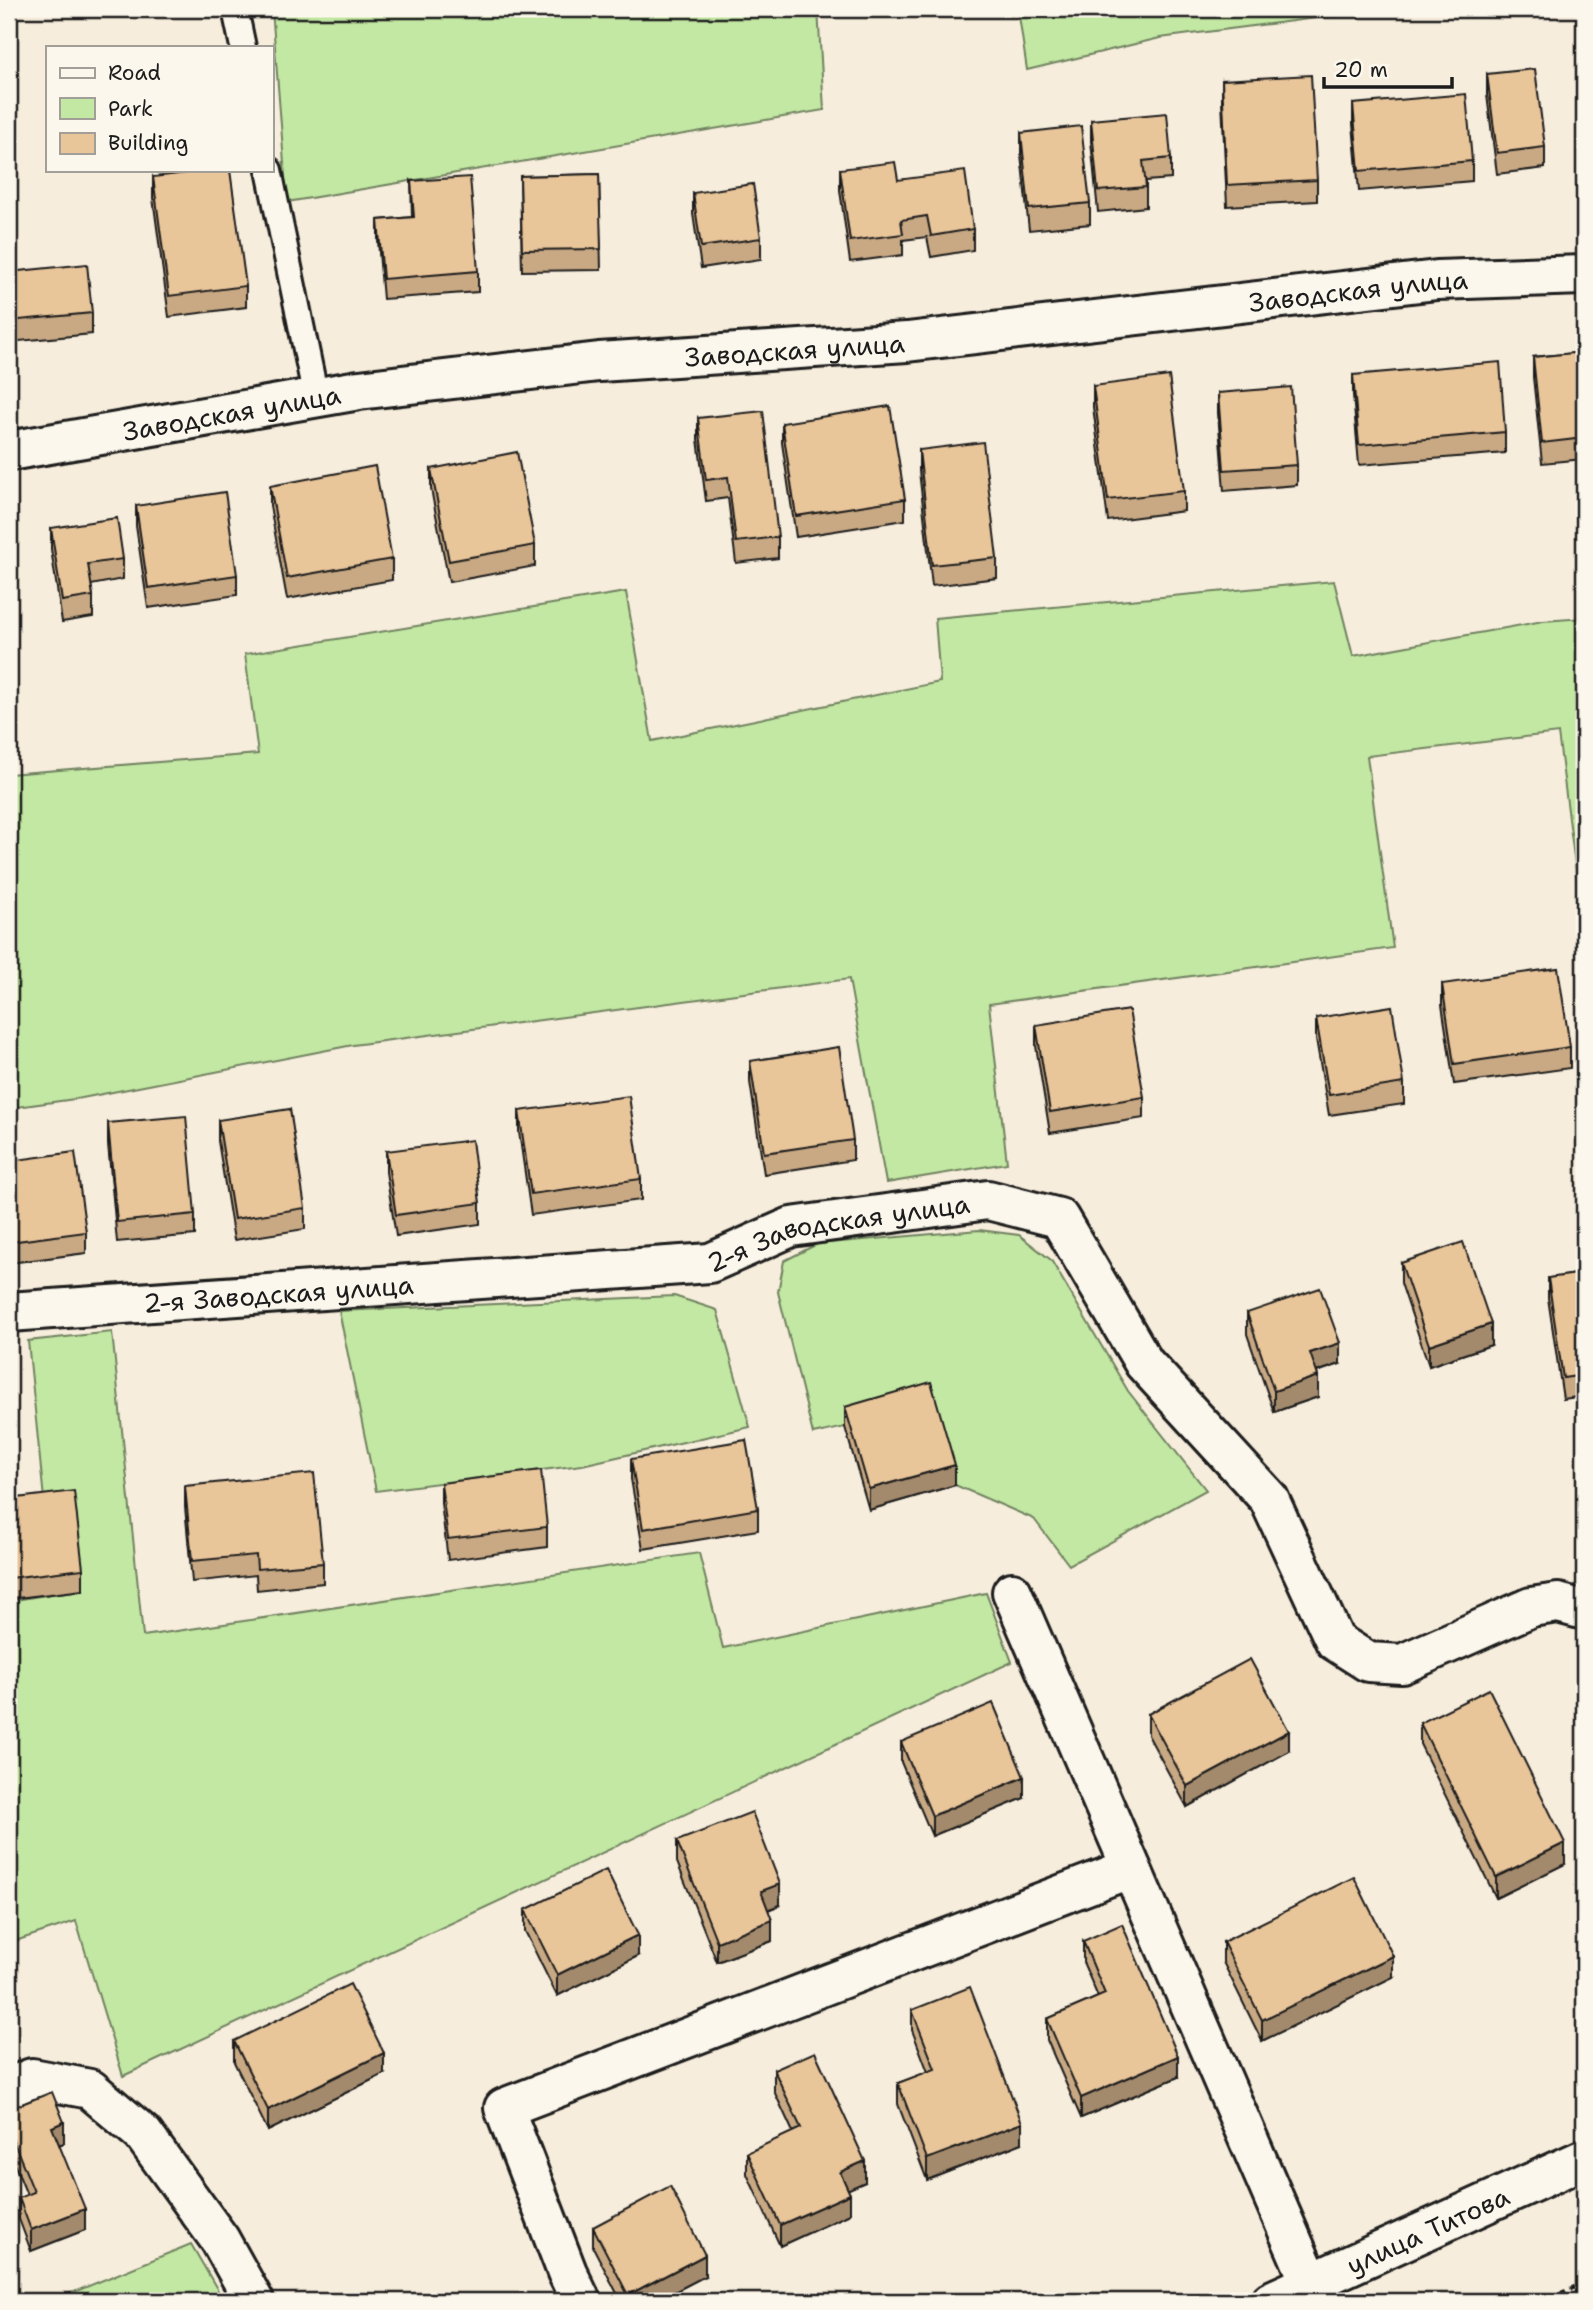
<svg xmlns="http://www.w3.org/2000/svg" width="1593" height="2310" font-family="'Shantell Sans',sans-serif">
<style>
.green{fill:#c3e8a3;stroke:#708260;stroke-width:2}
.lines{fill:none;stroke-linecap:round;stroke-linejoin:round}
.lane-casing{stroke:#1c1c1c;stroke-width:30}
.street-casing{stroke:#1c1c1c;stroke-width:44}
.secondary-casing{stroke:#1c1c1c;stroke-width:44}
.path{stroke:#1c1c1c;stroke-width:4.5;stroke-dasharray:5 5;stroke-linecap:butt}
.lane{stroke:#fbf7ec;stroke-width:24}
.street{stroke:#fbf7ec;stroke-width:38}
.secondary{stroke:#fbf7ec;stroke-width:38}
.wall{fill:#c8a984;stroke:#1c1c1c;stroke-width:2}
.shaded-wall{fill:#a38a6c;stroke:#1c1c1c;stroke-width:2}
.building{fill:#e9c59a;stroke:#1c1c1c;stroke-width:2}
.labels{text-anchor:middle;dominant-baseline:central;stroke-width:6;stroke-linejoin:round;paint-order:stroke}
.street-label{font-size:26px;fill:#1c1c1c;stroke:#fbf7ec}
</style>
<rect width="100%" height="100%" fill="#f7eddc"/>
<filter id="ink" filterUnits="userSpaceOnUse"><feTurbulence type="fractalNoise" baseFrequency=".0143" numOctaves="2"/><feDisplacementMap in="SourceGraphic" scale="14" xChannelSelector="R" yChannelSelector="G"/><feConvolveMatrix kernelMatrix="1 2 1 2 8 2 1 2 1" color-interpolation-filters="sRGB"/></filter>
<g filter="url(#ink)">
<g class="green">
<polygon points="272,9 818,9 824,110 287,202"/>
<polygon points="1018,9 1386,9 1160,38 1027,70"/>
<polygon points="1334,581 1353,656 1543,621 1584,618 1584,935 1558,733 1367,756 1393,948 989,1004 1007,1163 886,1183 849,979 353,1045 82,1098 9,1108 9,774 258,754 245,654 626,592 652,741 940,682 935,618"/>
<polygon points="979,1230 1019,1235 1051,1260 1128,1391 1206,1490 1069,1565 1034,1519 955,1485 931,1402 845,1427 813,1434 778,1292 784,1261 817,1244"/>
<polygon points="674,1296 717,1310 750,1427 582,1465 376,1491 339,1311"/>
<polygon points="112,1332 143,1636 699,1553 723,1648 986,1593 1012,1662 123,2076 76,1921 9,1943 9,1601 83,1589 44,1499 28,1341"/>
<polygon points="191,2244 224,2301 52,2301"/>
</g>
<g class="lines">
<g class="lane-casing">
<g id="lane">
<polyline points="235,9 243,47"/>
<polyline points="269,170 316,398"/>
</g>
</g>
<g class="street-casing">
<g id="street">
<path id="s1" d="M9 451 359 390 599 362 907 342 1437 280 1584 275"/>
<path id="s2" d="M9 1312 710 1263 791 1227 988 1200 1059 1218 1144 1363 1269 1499 1335 1641 1368 1662 1402 1664 1531 1607 1558 1603 1584 1610"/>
<polyline points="1012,1592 1310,2282"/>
<polyline points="9,2088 32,2078 90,2089 143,2134 220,2240 254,2301"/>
<polyline points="581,2301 567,2272 504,2108 1131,1868"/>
</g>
</g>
<g class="secondary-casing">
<g id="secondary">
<path id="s3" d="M1271 2301 1584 2159"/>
</g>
</g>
<polyline class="path" points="1543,2301 1584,2283"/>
<use href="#lane" class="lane"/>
<use href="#street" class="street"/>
<use href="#secondary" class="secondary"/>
</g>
<g class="wall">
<polygon points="1487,74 1545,147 1545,168 1497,174 1487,95"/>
<polygon points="1222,80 1317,180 1317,201 1227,206 1222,101"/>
<polygon points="1353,104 1472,161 1472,181 1359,191 1353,124"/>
<polygon points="1091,120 1171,158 1171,179 1146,181 1146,207 1098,212 1091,141"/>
<polygon points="1021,133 1090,203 1090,224 1029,230 1021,154"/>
<polygon points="840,169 898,180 973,229 973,250 931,257 927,237 903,240 903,255 850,262 840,190"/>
<polygon points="599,174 601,270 522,271 520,176"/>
<polygon points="153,177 246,286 246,307 169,317 153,198"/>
<polygon points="411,181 478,271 478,292 383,299 378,241 378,220 412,217"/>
<polygon points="693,193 761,238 761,259 701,268 693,214"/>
<polygon points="9,272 92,313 92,334 9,342"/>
<polygon points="1584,352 1584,459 1542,463 1533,377 1533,357"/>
<polygon points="1353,375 1505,432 1505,453 1359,465 1353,395"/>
<polygon points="1093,386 1184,491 1184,511 1108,521 1093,407"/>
<polygon points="1218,393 1297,465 1297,485 1224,491 1218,413"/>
<polygon points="698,418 778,537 778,558 736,563 728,498 706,501 698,439"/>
<polygon points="782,423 905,499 905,520 796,537 782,443"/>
<polygon points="919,450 997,558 997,578 932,586 919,471"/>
<polygon points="431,469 535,545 535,566 449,582 431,489"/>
<polygon points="270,486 392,559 392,580 287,599 270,506"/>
<polygon points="136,506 237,575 237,595 148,608 136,526"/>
<polygon points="51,528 123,559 123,579 91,585 93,596 93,617 62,622 51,549"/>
<polygon points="1442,984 1570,1047 1570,1068 1454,1084 1442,1005"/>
<polygon points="1316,1018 1404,1083 1404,1104 1329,1115 1316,1039"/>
<polygon points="1036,1025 1144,1097 1144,1118 1050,1133 1036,1046"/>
<polygon points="750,1061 853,1140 853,1160 764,1174 750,1082"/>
<polygon points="519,1111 641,1179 641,1200 531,1215 519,1132"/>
<polygon points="218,1120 305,1208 305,1229 234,1240 218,1141"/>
<polygon points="108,1123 195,1214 195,1235 117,1242 108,1144"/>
<polygon points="386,1151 480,1203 480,1224 396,1236 386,1172"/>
<polygon points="9,1161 86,1232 86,1253 9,1263"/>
<polygon points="1401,1263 1491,1345 1429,1366 1401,1283"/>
<polygon points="1584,1273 1584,1396 1563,1399 1548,1298 1548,1278"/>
<polygon points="1247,1313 1340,1364 1317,1372 1318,1397 1274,1412 1247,1334"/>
<polygon points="845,1407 955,1485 869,1510 845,1427"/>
<polygon points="631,1459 758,1509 758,1530 643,1549 631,1479"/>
<polygon points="441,1483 547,1527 547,1547 448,1560 441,1503"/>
<polygon points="185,1486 323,1563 323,1583 257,1590 256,1575 192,1582 185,1507"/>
<polygon points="9,1499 83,1569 83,1590 9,1599"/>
<polygon points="1148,1714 1289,1751 1187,1807 1148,1735"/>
<polygon points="1420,1723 1565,1864 1496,1898 1420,1744"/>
<polygon points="901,1742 1024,1798 932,1836 901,1762"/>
<polygon points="677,1841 780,1905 768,1910 772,1941 717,1962 677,1862"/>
<polygon points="525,1910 638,1956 557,1996 525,1931"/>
<polygon points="1083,1941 1178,2077 1081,2118 1047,2040 1047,2019 1098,1997 1083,1962"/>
<polygon points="1223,1942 1393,1977 1262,2041 1223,1962"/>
<polygon points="912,2010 1022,2143 927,2180 898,2104 898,2083 928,2072 912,2030"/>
<polygon points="234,2041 384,2074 268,2131 234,2062"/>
<polygon points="774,2070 865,2182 848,2189 850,2214 780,2246 747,2174 747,2153 793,2132 774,2091"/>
<polygon points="9,2109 64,2143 59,2145 85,2230 31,2251 19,2219 19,2198 27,2195 9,2151"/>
<polygon points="593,2227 705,2276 657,2301 621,2301 593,2247"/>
</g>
<g class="shaded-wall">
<polygon points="1491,1324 1491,1345 1429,1366 1429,1345"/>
<polygon points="1340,1343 1340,1364 1310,1374 1310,1353"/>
<polygon points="1318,1376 1318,1397 1274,1412 1274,1391"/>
<polygon points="955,1465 955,1485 869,1510 869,1489"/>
<polygon points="1289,1731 1289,1751 1187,1807 1187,1786"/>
<polygon points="1024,1777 1024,1798 932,1836 932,1816"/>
<polygon points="1565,1843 1565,1864 1496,1898 1496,1877"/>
<polygon points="780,1884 780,1905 761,1912 761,1891"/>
<polygon points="772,1920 772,1941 717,1962 717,1942"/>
<polygon points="638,1935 638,1956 557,1996 557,1975"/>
<polygon points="1393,1956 1393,1977 1262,2041 1262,2020"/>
<polygon points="384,2053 384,2074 268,2131 268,2110"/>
<polygon points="1178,2056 1178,2077 1081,2118 1081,2098"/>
<polygon points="64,2122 64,2143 52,2147 52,2127"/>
<polygon points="1022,2123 1022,2143 927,2180 927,2159"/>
<polygon points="865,2161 865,2182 840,2193 840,2172"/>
<polygon points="850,2194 850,2214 780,2246 780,2225"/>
<polygon points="85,2209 85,2230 31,2251 31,2230"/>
<polygon points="705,2255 705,2276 657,2301 628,2301 628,2295"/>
</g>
<g class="building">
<polygon points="1535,69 1545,147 1497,153 1487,74"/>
<polygon points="1311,75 1317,180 1227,185 1222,80"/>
<polygon points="1466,94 1472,161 1359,171 1353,104"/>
<polygon points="1167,113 1171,158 1143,161 1146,187 1098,191 1091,120"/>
<polygon points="1081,126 1090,203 1029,209 1021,133"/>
<polygon points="895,162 898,180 965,171 973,229 931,236 927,216 901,220 903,234 850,241 840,169"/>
<polygon points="212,170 230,170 246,286 169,296 153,177"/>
<polygon points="599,174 601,249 522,250 520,176"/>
<polygon points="470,177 478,271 383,279 378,220 414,217 411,181"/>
<polygon points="753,184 761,238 701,247 693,193"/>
<polygon points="87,264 92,313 9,321 9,272"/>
<polygon points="1584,352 1584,438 1542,443 1533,357"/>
<polygon points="1500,362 1505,432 1359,445 1353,375"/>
<polygon points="1169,376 1184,491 1108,500 1093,386"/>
<polygon points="1291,387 1297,465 1224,470 1218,393"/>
<polygon points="890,406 905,499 796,516 782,423"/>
<polygon points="763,411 778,537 736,542 728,477 706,480 698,418"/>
<polygon points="983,442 997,558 932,565 919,450"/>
<polygon points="517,452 535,545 449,561 431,469"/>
<polygon points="375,466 392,559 287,578 270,486"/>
<polygon points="225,492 237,575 148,588 136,506"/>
<polygon points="117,518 123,559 88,564 93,596 62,601 51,528"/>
<polygon points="1558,968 1570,1047 1454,1064 1442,984"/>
<polygon points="1392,1006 1404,1083 1329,1095 1316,1018"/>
<polygon points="1129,1010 1144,1097 1050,1112 1036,1025"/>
<polygon points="839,1047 853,1140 764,1153 750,1061"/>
<polygon points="629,1096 641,1179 531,1194 519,1111"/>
<polygon points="290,1109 305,1208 234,1219 218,1120"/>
<polygon points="186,1116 195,1214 117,1222 108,1123"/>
<polygon points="472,1140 480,1203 396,1215 386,1151"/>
<polygon points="75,1152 86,1232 9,1242 9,1161"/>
<polygon points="1463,1242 1491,1324 1429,1345 1401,1263"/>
<polygon points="1584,1273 1584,1375 1563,1378 1548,1278"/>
<polygon points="1320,1288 1340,1343 1310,1353 1318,1376 1274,1391 1247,1313"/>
<polygon points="931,1382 955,1465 869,1489 845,1407"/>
<polygon points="746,1440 758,1509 643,1529 631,1459"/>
<polygon points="541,1470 547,1527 448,1539 441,1483"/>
<polygon points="314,1473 323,1563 257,1569 256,1555 192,1561 185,1486"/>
<polygon points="74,1491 83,1569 9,1578 9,1499"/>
<polygon points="1250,1659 1289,1731 1187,1786 1148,1714"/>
<polygon points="1489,1689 1565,1843 1496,1877 1420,1723"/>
<polygon points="993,1703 1024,1777 932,1816 901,1742"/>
<polygon points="752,1812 780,1884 761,1891 772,1920 717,1942 677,1841"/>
<polygon points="606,1870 638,1935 557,1975 525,1910"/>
<polygon points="1354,1877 1393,1956 1262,2020 1223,1942"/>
<polygon points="1122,1924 1178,2056 1081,2098 1047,2019 1105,1994 1083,1941"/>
<polygon points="350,1984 384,2053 268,2110 234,2041"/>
<polygon points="970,1987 1022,2123 927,2159 898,2083 935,2069 912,2010"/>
<polygon points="815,2052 865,2161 840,2172 850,2194 780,2225 747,2153 801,2128 774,2070"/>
<polygon points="52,2092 64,2122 52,2127 85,2209 31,2230 19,2198 34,2192 9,2130 9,2109"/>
<polygon points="670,2186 705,2255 628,2295 593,2227"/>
</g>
</g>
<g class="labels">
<g class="street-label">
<text stroke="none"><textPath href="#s1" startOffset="1360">Заводская улица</textPath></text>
<text stroke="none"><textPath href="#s1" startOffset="793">Заводская улица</textPath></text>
<text stroke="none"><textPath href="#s1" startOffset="226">Заводская улица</textPath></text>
<text stroke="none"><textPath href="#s2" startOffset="836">2-я Заводская улица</textPath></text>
<text stroke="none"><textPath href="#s2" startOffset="270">2-я Заводская улица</textPath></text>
<text stroke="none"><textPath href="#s3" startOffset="172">улица Титова</textPath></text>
</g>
</g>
<rect width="1593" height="2310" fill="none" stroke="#fbf7ec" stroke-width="35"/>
<rect x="18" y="18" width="1558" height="2275" fill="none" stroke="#1c1c1c" stroke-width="2.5" filter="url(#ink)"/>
<rect x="46" y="46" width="228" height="126" fill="#fbf7ec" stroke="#a29f99" stroke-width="2"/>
<rect x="60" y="68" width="35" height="10" fill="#fbf7ec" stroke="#a29f99" stroke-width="2"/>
<text x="108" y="80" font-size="21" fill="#1c1c1c">Road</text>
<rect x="60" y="98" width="35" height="21" fill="#c3e8a3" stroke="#a29f99" stroke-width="2"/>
<text x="108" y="116" font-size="21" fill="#1c1c1c">Park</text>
<rect x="60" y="133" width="35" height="21" fill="#e9c59a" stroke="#a29f99" stroke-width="2"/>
<text x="108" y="150" font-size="21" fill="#1c1c1c">Building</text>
<path d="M1324 77v10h128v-10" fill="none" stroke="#1c1c1c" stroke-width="3.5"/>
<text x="1334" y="77" font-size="21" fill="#1c1c1c" stroke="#fbf7ec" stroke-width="5" paint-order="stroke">20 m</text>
</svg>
